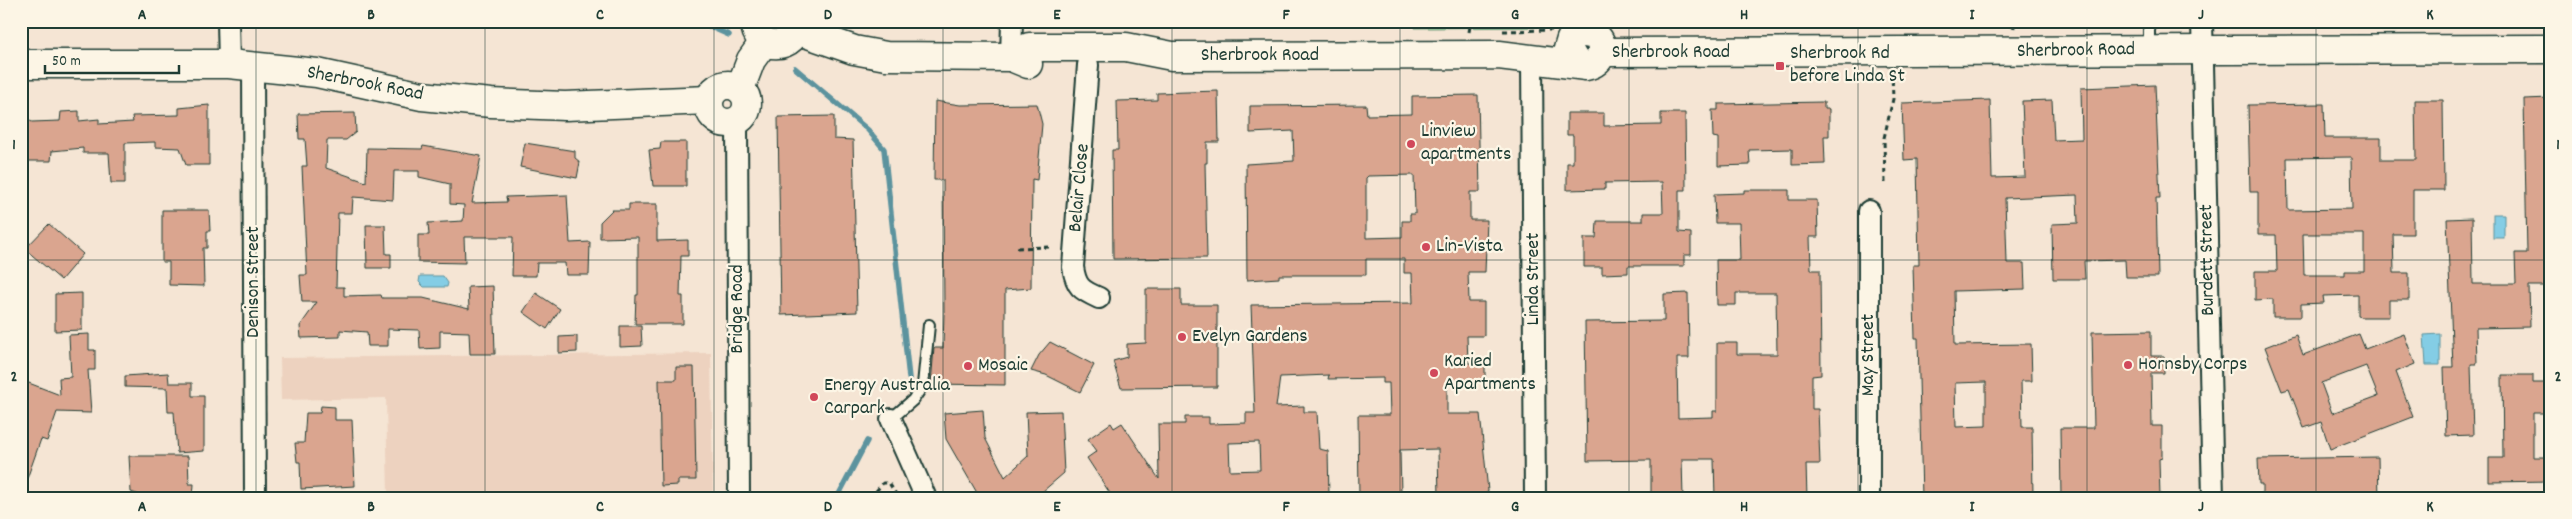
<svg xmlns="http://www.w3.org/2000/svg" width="2572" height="519" font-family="Dekko,sans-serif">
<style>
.built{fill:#edd2bf}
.green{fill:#9ddda6;stroke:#5e8d6d}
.water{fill:#84cde5;stroke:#5c939e}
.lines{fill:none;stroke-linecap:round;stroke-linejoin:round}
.stream{stroke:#5c939e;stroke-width:5.5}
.building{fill:#daa58f;stroke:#1f3d34;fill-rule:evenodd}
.lane-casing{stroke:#1f3d34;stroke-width:14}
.street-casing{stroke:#1f3d34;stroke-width:24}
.secondary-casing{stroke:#1f3d34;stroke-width:31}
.path{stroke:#1f3d34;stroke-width:3;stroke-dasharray:5 4;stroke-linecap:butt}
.lane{stroke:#fcf5e5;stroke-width:10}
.street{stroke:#fcf5e5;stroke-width:20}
.secondary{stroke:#fcf5e5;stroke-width:28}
.grid{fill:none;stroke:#1f3d34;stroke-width:1;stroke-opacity:0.55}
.poi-dot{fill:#d1495b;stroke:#fcf5e5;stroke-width:2}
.labels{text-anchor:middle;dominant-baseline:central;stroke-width:4.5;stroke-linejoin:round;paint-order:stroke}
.street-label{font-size:20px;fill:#1f3d34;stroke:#fcf5e5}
.poi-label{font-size:20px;fill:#1f3d34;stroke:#fcf5e5;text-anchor:start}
.neatline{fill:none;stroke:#1f3d34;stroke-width:2}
.grid-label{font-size:16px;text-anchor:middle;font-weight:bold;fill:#1f3d34}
</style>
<rect width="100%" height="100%" fill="#f5e5d4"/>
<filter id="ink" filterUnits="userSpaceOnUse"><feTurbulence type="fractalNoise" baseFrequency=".02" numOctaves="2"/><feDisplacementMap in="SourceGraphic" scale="10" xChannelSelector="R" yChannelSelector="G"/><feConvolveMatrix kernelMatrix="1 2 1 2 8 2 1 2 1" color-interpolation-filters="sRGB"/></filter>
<g filter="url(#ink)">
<polygon class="built" points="711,353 713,498 388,498 386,398 281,400 280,358"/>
<g class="green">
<polygon points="1415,21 1559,21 1559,27 1415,28"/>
<polygon points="1612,21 2178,21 1612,26"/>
</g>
<g class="water">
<rect x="2493" y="214" width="11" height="24"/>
<polygon points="420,276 443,276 448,283 447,287 424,287 419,282"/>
<polygon points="2440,334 2440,365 2426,365 2424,335"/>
</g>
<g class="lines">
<g class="stream">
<polyline points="697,21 729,35"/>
<polyline points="795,68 868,130 884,149 909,378"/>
<polyline points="837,498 867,441"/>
</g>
</g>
<g class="building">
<path d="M2155 85 2160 198H2156L2158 277H2126L2125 260 2084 261 2085 279H2053L2052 224 2078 223 2077 195 2005 198 2007 263H2024L2025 289 1954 291 1955 345 2031 344 2032 381H2021L2022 427H2032L2033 498H1922L1918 338H1915L1913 265H1919L1917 159 1904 160 1902 103 1990 100 1992 178 2025 177 2022 101 2052 100 2054 140 2082 139 2081 88ZM1986 382V426L1956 427 1955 383Z"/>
<polygon points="1218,91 1219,142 1207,142 1207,163 1205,163 1207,258 1113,259 1112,150 1118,150 1117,101 1157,100 1157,93"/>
<path d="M1478 95 1480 192H1470V220H1487L1485 272H1468L1469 302H1484V336H1467L1468 363H1485V382H1447V414H1480L1488 491 1482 498H1439L1438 449 1400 450 1401 494H1383L1384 498H1359L1358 415H1390L1389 383H1383V378L1328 379 1329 375 1280 377 1276 407 1304 406V412H1317L1319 449 1328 451 1329 496 1113 498 1087 458 1097 451 1088 439 1111 423 1114 428 1122 423 1159 479 1158 424H1185V417H1209V424L1246 423V413H1255L1251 305 1413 303 1412 273H1404V259H1366V275H1279V278L1247 280 1246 164 1294 161 1293 131 1250 133V106L1366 105 1367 115 1412 114V96ZM1414 175 1415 214H1410V221H1402V237L1366 238V178L1368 176ZM1259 442 1260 470 1230 471 1229 443Z"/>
<polygon points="2551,98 2551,286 2529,286 2530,327 2476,328 2477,364 2471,364 2473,435 2446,436 2444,367 2453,367 2447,219 2472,218 2473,284 2516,284 2515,253 2527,253 2524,99"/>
<path d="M2415 100H2443L2444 190H2413V234H2393L2394 273H2409V300H2389V317H2362L2358 316V295L2323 296 2324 303 2301 304V317H2273V299L2255 300V271H2277L2276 235H2258V192H2250L2248 105 2324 104 2325 138H2381V160H2416ZM2351 157 2352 209 2288 210 2287 158ZM2303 234H2364V271H2345V275H2304Z"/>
<polygon points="935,101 960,105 1037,104 1042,124 1037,180 1032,179 1031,288 1005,290 1005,385 931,384 934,348 943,348 944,313 943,180 934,180"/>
<polygon points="1824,102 1824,109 1829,109 1829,136 1824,136 1825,164 1792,165 1792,149 1749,150 1750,165 1718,166 1718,138 1713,137 1712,110 1718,110 1718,104"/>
<polygon points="209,105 209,165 186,165 180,148 155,147 155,142 125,143 125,183 111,183 109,153 83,153 83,148 52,151 51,161 21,161 21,116 32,122 60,121 61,112 79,111 79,121 99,119 99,124 133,122 132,116 179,115 179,108"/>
<polygon points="355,113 356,132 346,140 327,140 326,168 366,182 367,148 422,149 423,146 481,156 472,203 507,202 506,197 567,195 570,243 590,242 589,275 566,275 565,263 537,263 536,276 512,276 513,237 464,237 465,263 418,262 418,235 429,235 428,223 463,221 464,205 450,204 450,184 419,177 419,171 394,171 393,200 353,197 352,213 338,213 336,287 344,287 344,296 381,295 382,298 423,298 469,309 468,287 493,286 495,354 470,354 469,332 440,331 440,348 420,349 419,330 388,329 388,346 368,346 367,332 340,330 340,337 301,338 300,326 317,302 302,302 300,275 307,275 302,166 307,166 305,139 299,139 298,114"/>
<polygon points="1567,113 1604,113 1604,126 1661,125 1661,113 1685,113 1686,190 1679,190 1679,232 1691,233 1691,255 1684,255 1684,266 1628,266 1628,273 1602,274 1602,267 1584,267 1584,238 1596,238 1597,221 1643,221 1643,213 1663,213 1662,182 1605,183 1605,189 1567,190 1567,163 1573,163 1573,135 1567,135"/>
<polygon points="834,116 834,139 853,140 857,312 781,315 778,117"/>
<polygon points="661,142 686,142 686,186 653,186 649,150 660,149"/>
<polygon points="525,143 575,151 575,158 580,162 577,178 520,167"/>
<polygon points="1744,190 1789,190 1789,200 1817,200 1818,237 1810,237 1811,270 1820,270 1821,375 1812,376 1812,409 1818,409 1820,464 1806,464 1807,498 1715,498 1714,459 1682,459 1683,498 1651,498 1651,460 1587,461 1585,322 1664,321 1664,294 1688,293 1689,358 1677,358 1678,418 1713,417 1713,411 1717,411 1717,343 1737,343 1737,354 1777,354 1776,293 1736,293 1736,305 1717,305 1716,260 1740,260 1739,223 1715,223 1714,194 1744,193"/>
<polygon points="629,204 657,204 657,241 688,240 688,256 681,256 680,296 683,296 683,324 635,324 636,295 638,295 638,237 600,238 600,222 612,210 629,210"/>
<polygon points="162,210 209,210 210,231 207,231 207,248 203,248 204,286 169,285 169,262 162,262"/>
<polygon points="49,224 83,254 61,280 25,249"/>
<polygon points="366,225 385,225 386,254 391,254 391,268 367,268"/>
<polygon points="1146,289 1181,289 1181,305 1217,305 1217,387 1121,388 1113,361 1127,357 1127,344 1146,343"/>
<polygon points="82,293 82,330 55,331 55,294"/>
<polygon points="536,293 560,309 547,329 523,312"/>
<polygon points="620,326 641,326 642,346 620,347"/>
<polygon points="2151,331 2151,356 2164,356 2164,373 2151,373 2152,426 2162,426 2162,458 2159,459 2160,498 2061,498 2060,428 2094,428 2092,332"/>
<polygon points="89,334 89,350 95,350 95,370 88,370 91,413 57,412 47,441 41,439 23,490 21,490 21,380 60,395 59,378 71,377 69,335"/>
<path d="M2359 334 2365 349 2404 334 2415 364 2396 372 2413 417 2330 449 2321 422 2304 428 2289 389 2282 391 2265 347 2296 335 2303 355ZM2366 366 2378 396 2332 413 2321 383Z"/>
<polygon points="577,336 577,352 559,353 559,337"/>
<polygon points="1050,342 1094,365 1080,392 1046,375 1031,371 1039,355"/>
<polygon points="676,367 694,367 696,480 678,480 678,485 661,486 659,380 676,380"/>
<polygon points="168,373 169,383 192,383 192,396 204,396 204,451 177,453 174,412 168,412 167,388 125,387 125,376"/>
<polygon points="2502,375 2533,375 2533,383 2551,383 2551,413 2533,413 2533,457 2551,457 2551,481 2489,482 2489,458 2503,458"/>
<polygon points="321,406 335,407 335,420 352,420 355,486 301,489 300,462 297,462 295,443 304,443 306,413 320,413"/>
<polygon points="983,410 985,438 1005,477 1028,456 1026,412 1061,411 1064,473 1035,498 980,498 946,439 944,413"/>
<polygon points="129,456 188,456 189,484 194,484 193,498 167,498 167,494 140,495 131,492"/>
<polygon points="2378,457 2379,498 2262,498 2262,484 2259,484 2258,459"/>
</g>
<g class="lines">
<g class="lane-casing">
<g id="lane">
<polyline points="2149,21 2149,49"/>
<polyline points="891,419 913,400 923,385 929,325"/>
</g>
</g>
<g class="street-casing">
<g id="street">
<polyline points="228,21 229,64"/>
<polyline points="2202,21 2213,498"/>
<polyline points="1011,57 1012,21"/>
<polyline points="1532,59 1535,498"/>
<path d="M1088 65 1073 267C1076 287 1081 290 1099 298"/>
<polyline points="253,67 255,498"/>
<polyline points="737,120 739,498"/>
<polyline points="891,419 926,498"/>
<polyline points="1869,498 1869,211"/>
</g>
</g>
<g class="secondary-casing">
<g id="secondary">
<path d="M755 21C754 52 798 52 798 21"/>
<polyline points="797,30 854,50 886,56 1011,57 1028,64"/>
<polyline points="1602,52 2551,49"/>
<path d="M1011 57 1029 47H1126L1172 56 1499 55 1586 66C1603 63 1607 46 1595 35L1580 32 1571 39 1568 49 1576 63"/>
<polyline points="21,64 229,64 317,73 422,96 491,103 565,106 709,100"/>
<circle cx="728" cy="104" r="19"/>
<polyline points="740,89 751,60 764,42"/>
</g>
</g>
<g class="path">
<polyline points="1984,21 2017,27"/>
<polyline points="1503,31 1552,30"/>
<polyline points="1469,32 1471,21"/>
<polyline points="1885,183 1884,138 1893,99 1892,73"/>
<polyline points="1017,248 1053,247"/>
<polyline points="870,498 883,483 889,483 896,494"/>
</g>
<use href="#lane" class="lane"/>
<use href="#street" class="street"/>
<use href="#secondary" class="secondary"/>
</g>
</g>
<path class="grid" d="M256 21V498M485 21V498M714 21V498M943 21V498M1172 21V498M1400 21V498M1629 21V498M1858 21V498M2087 21V498M2316 21V498M21 260H2551"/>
<g class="poi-dot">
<rect x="1775" y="61" width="10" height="10" rx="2.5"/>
<circle cx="1411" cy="144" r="5"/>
<circle cx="1426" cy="247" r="5"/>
<circle cx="1182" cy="337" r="5"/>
<circle cx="2128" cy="365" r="5"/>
<circle cx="968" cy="366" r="5"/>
<circle cx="1434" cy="373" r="5"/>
<circle cx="814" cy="397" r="5"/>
</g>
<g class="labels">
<g class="street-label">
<text transform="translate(2076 51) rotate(-1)">Sherbrook Road</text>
<text x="1671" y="53">Sherbrook Road</text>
<text x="1260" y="56">Sherbrook Road</text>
<text transform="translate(365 84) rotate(11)">Sherbrook Road</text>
<text transform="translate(1080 188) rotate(-85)">Belair Close</text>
<text transform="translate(2208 260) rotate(-91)">Burdett Street</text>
<text transform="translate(1534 279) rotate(-90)">Linda Street</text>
<text transform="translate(254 282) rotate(-90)">Denison Street</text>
<text transform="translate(738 309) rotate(-90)">Bridge Road</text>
<text transform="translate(1869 355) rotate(-90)">May Street</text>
</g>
<g class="poi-label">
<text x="1790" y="54">Sherbrook Rd<tspan x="1790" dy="23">before Linda St</tspan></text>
<text x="1421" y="132">Linview<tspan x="1421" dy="23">apartments</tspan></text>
<text x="1436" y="247">Lin-Vista</text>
<text x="1192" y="337">Evelyn Gardens</text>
<text x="1444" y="362">Karied<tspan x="1444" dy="23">Apartments</tspan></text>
<text x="2138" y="365">Hornsby Corps</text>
<text x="978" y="366">Mosaic</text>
<text x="824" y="386">Energy Australia<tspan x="824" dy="23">Carpark</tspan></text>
</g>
</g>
<rect width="2572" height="519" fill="none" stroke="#fcf5e5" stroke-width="55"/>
<path d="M45 65v8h134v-8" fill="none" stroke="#1f3d34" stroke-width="2.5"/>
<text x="52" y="65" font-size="15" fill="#1f3d34" stroke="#fcf5e5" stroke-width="4" paint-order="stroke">50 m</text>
<rect x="28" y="28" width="2516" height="464" class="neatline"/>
<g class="grid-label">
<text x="142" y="19">A</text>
<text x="371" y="19">B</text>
<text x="600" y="19">C</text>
<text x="828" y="19">D</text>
<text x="1057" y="19">E</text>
<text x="1286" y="19">F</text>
<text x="1515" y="19">G</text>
<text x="1744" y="19">H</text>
<text x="1972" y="19">I</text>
<text x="2201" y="19">J</text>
<text x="2430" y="19">K</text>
<text x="14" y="149">1</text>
<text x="2558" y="149">1</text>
<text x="14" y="381">2</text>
<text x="2558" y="381">2</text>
<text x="142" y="511">A</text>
<text x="371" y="511">B</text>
<text x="600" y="511">C</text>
<text x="828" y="511">D</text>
<text x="1057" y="511">E</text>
<text x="1286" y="511">F</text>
<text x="1515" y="511">G</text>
<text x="1744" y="511">H</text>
<text x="1972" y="511">I</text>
<text x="2201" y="511">J</text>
<text x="2430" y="511">K</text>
</g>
</svg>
